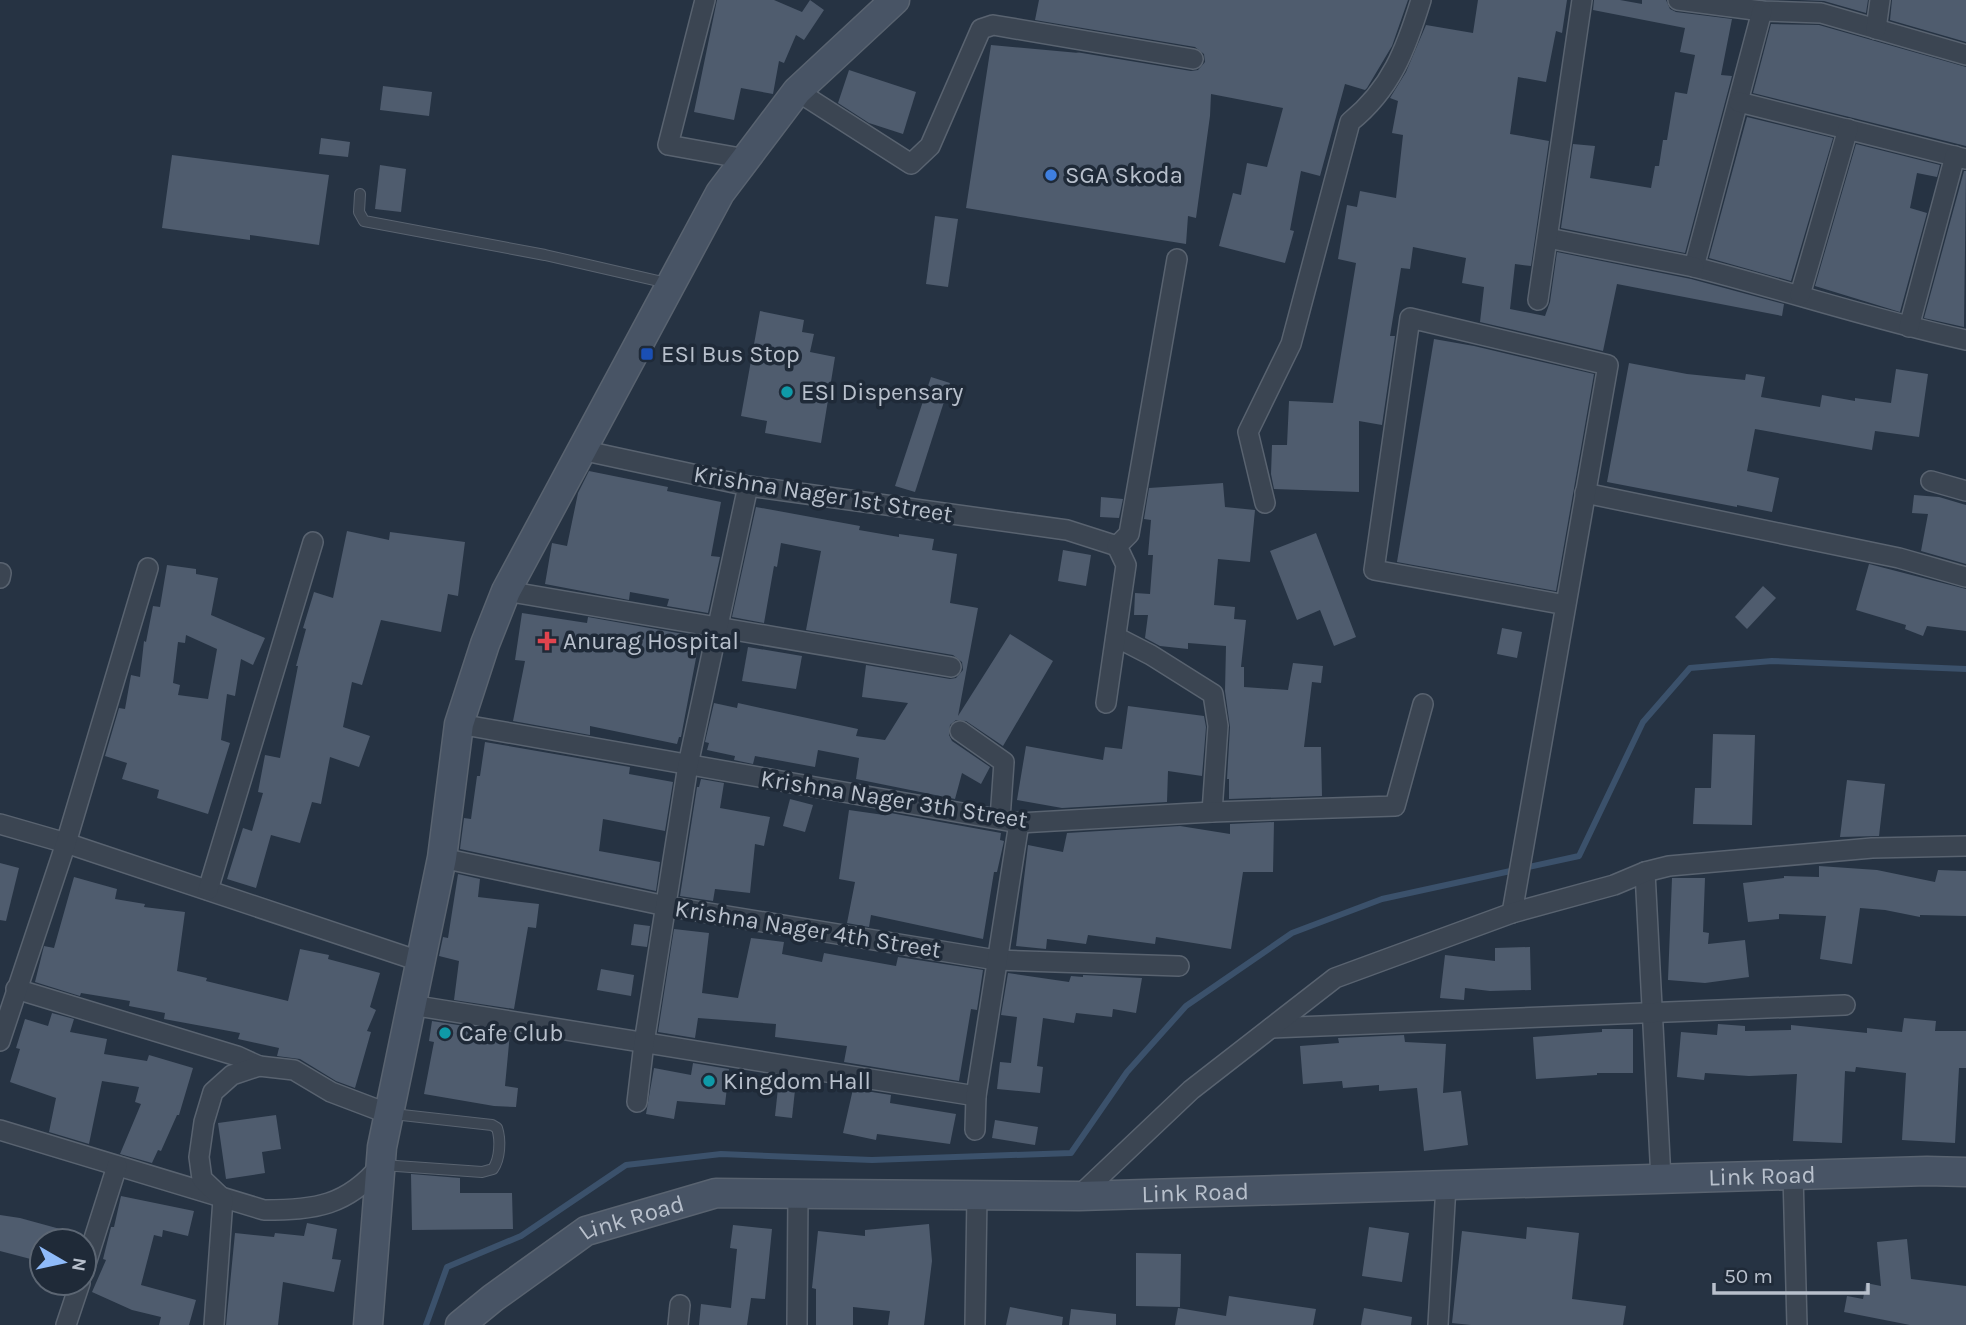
<svg xmlns="http://www.w3.org/2000/svg" width="1966" height="1325" font-family="Karla,sans-serif">
<style>
.lines{fill:none;stroke-linecap:round;stroke-linejoin:round}
.stream{stroke:#3b516b;stroke-width:6}
.building{fill:#4f5c6e;fill-rule:evenodd}
.lane-casing{stroke:#596370;stroke-width:12}
.street-casing{stroke:#596370;stroke-width:22}
.secondary-casing{stroke:#596370;stroke-width:31}
.lane{stroke:#3b4552;stroke-width:10}
.street{stroke:#3b4552;stroke-width:19}
.secondary{stroke:#485465;stroke-width:28}
.shop-dot{fill:#3f7fe0;stroke:#1f2a38;stroke-width:2.5}
.transit-dot{fill:#1a4fb4;stroke:#1f2a38;stroke-width:2.5}
.culture-dot{fill:#0f9aa8;stroke:#1f2a38;stroke-width:2.5}
.health-dot{fill:#e0444e;stroke:#1f2a38;stroke-width:2.5}
.labels{text-anchor:middle;dominant-baseline:central;stroke-width:7;stroke-linejoin:round;paint-order:stroke}
.poi-label{font-size:24px;fill:#b8c0cc;stroke:#1f2a38;text-anchor:start}
.street-label{font-size:24px;fill:#b8c0cc;stroke:#1f2a38}
</style>
<rect width="100%" height="100%" fill="#263343"/>
<g class="lines">
<polyline class="stream" points="426,1325 447,1267 521,1236 626,1165 721,1154 872,1160 1071,1153 1127,1072 1186,1006 1292,933 1382,899 1579,856 1643,722 1690,668 1772,661 1966,669"/>
</g>
<g class="building">
<polygon points="717,0 774,0 802,12 810,0 824,10 804,40 796,35 784,63 779,61 773,94 741,88 734,120 694,112"/>
<polygon points="1039,0 1408,0 1392,46 1367,88 1365,90 1345,84 1320,176 1301,171 1290,230 1294,231 1285,263 1219,246 1233,193 1241,195 1247,163 1267,167 1283,108 1211,94 1210,116 1196,218 1188,216 1186,244 966,208 991,45 1079,53 1076,52 1191,71 1198,70 1205,62 1204,54 1195,47 1035,20"/>
<polygon points="1478,0 1567,0 1562,33 1556,31 1546,82 1518,77 1510,134 1549,141 1531,266 1515,264 1510,309 1545,316 1550,302 1557,252 1691,279 1784,304 1782,316 1617,284 1603,351 1480,322 1484,287 1462,283 1466,258 1413,247 1410,269 1401,268 1390,336 1395,336 1382,425 1359,421 1359,492 1274,489 1271,474 1272,445 1287,445 1289,401 1333,403 1356,263 1338,259 1347,205 1357,207 1360,191 1396,198 1403,135 1392,133 1398,101 1390,98 1406,72 1426,25 1473,33"/>
<polygon points="1594,0 1620,0 1642,4 1642,0 1666,0 1670,9 1676,12 1732,19 1721,75 1732,76 1685,253 1561,228 1573,144 1595,146 1590,178 1651,188 1655,166 1659,166 1663,140 1667,140 1675,92 1687,94 1695,55 1680,52 1685,28 1593,10"/>
<polygon points="1799,0 1868,0 1866,13 1824,1"/>
<polygon points="1892,0 1966,0 1966,42 1890,20"/>
<polygon points="1771,24 1819,25 1966,67 1966,146 1753,93"/>
<polygon points="849,70 916,92 903,134 869,123 838,103"/>
<polygon points="383,86 432,92 429,116 380,110"/>
<polygon points="1747,117 1833,138 1791,281 1709,258"/>
<polygon points="321,138 350,142 348,157 319,154"/>
<polygon points="1856,144 1940,165 1937,177 1917,173 1910,208 1927,213 1900,312 1815,286"/>
<polygon points="172,155 329,175 319,245 250,235 250,240 162,228"/>
<polygon points="380,165 406,169 401,212 375,209"/>
<polygon points="1964,171 1966,171 1964,327 1924,318"/>
<polygon points="935,216 958,219 948,287 926,284"/>
<polygon points="760,311 804,320 802,332 814,334 810,352 835,357 821,443 765,433 767,421 741,416"/>
<polygon points="1434,339 1474,346 1594,374 1556,591 1397,562"/>
<polygon points="1629,363 1687,374 1745,380 1746,374 1765,377 1761,397 1820,407 1822,395 1855,401 1855,398 1891,403 1896,369 1928,374 1919,437 1875,431 1872,450 1755,429 1747,471 1779,478 1772,512 1737,505 1737,507 1607,482"/>
<polygon points="931,377 950,383 915,492 895,486"/>
<polygon points="589,471 668,487 667,491 721,502 711,556 720,557 708,613 667,606 669,599 630,592 629,600 545,584 552,543 567,546 578,493"/>
<polygon points="1223,483 1225,507 1255,510 1250,562 1218,559 1214,605 1235,607 1234,619 1246,620 1241,667 1244,667 1244,687 1288,690 1293,663 1323,666 1321,683 1312,682 1304,747 1321,747 1322,796 1229,799 1229,779 1227,779 1230,727 1225,691 1226,646 1188,643 1188,649 1160,646 1145,638 1148,615 1134,615 1135,593 1150,594 1153,555 1148,555 1151,520 1144,519 1149,488"/>
<polygon points="1914,495 1939,497 1966,505 1966,564 1921,551 1928,514 1912,513"/>
<polygon points="1101,497 1123,499 1119,518 1100,517"/>
<polygon points="756,507 860,526 859,530 899,537 899,534 934,539 932,550 957,554 950,603 978,608 958,716 1010,634 1053,661 1003,746 966,721 956,720 950,725 949,735 952,741 990,767 981,784 962,773 955,799 856,779 859,758 818,750 815,767 755,756 753,764 734,760 735,756 707,750 709,743 705,742 714,703 737,708 738,703 858,729 856,736 885,740 908,703 862,697 866,665 950,679 956,678 963,670 962,662 953,655 806,630 821,551 781,543 777,567 774,566 764,623 732,617"/>
<polygon points="347,531 389,540 390,532 465,542 458,596 448,594 441,632 381,620 362,685 352,682 343,727 370,736 359,767 330,757 321,804 312,802 300,843 271,835 256,888 227,879 243,828 252,831 263,793 258,792 265,755 280,758 298,666 296,666 306,629 303,628 314,592 333,598"/>
<polygon points="1316,533 1356,637 1334,646 1320,610 1297,620 1270,551"/>
<polygon points="1063,550 1091,555 1086,586 1058,581"/>
<polygon points="1869,564 1966,589 1966,631 1927,626 1923,636 1905,629 1906,625 1856,610"/>
<path d="M167 565 196 569V574L218 578 211 615 265 638 253 665 241 659 235 696 227 694 221 740 230 743 208 814 157 798 159 790 122 779 127 763 105 756 119 708 125 709 131 675 140 677 144 641 146 642 153 606 160 607ZM186 635 217 649 208 699 178 695 180 685 173 683 178 642 185 643Z"/>
<polygon points="1763,586 1776,598 1747,629 1735,617"/>
<polygon points="522,613 587,623 588,617 700,637 681,737 679,737 677,744 590,726 590,735 513,721 525,661 515,660"/>
<polygon points="1502,628 1522,632 1517,658 1497,654"/>
<polygon points="748,647 802,656 796,689 742,681"/>
<polygon points="1128,706 1204,716 1206,727 1202,776 1168,771 1167,802 1062,808 1017,800 1026,746 1103,760 1105,747 1122,749"/>
<polygon points="1713,734 1755,735 1752,825 1693,824 1695,788 1711,788"/>
<polygon points="485,742 630,767 629,774 673,782 665,831 603,819 599,851 660,862 656,891 460,849 464,818 471,819 477,776 480,776"/>
<polygon points="701,779 724,783 720,808 770,817 764,846 755,844 750,893 715,889 713,901 680,896 697,787 699,787"/>
<polygon points="1847,780 1885,784 1879,836 1840,837"/>
<polygon points="790,799 813,805 805,832 783,826"/>
<polygon points="849,810 884,815 885,812 1001,833 1000,840 1004,841 997,872 994,872 983,939 871,915 869,927 847,923 855,882 839,879"/>
<polygon points="1274,822 1273,872 1243,872 1231,949 1156,937 1155,944 1088,935 1086,944 1047,939 1046,949 1016,946 1028,845 1063,852 1067,833 1180,826 1230,834 1230,824"/>
<polygon points="0,863 19,868 6,921 0,920"/>
<polygon points="1819,866 1877,870 1935,882 1938,870 1966,871 1966,916 1920,915 1920,917 1885,910 1860,908 1852,964 1820,959 1826,916 1779,914 1779,919 1748,922 1743,883 1784,878 1784,876 1819,877"/>
<polygon points="458,874 480,879 478,897 539,904 536,928 528,927 514,1009 454,1000 459,961 439,956 443,937 448,938"/>
<polygon points="74,877 117,889 115,899 145,904 144,907 185,912 177,971 207,978 206,981 288,1001 300,949 329,955 328,959 380,973 370,1007 376,1010 367,1031 371,1032 355,1088 336,1081 300,1059 277,1056 279,1048 238,1039 240,1033 164,1019 165,1013 129,1006 130,1001 81,993 80,996 35,982 44,946 54,948"/>
<polygon points="1672,878 1705,878 1703,932 1709,933 1708,944 1745,940 1749,977 1705,983 1668,980"/>
<polygon points="634,924 650,926 647,947 631,945"/>
<polygon points="674,929 709,933 702,993 738,998 751,938 784,942 782,954 822,962 824,953 896,966 898,957 983,970 977,1010 971,1009 959,1081 844,1062 847,1046 775,1037 776,1024 698,1018 695,1038 658,1032"/>
<polygon points="1530,947 1531,990 1490,991 1465,988 1464,1000 1440,998 1445,955 1495,961 1495,948"/>
<polygon points="601,969 634,975 631,996 597,990"/>
<polygon points="1008,973 1069,982 1071,976 1083,977 1083,975 1142,978 1136,1013 1113,1009 1112,1017 1076,1013 1074,1023 1043,1018 1037,1066 1043,1067 1040,1093 997,1089 1000,1062 1011,1063 1017,1017 1001,1015"/>
<polygon points="52,1013 74,1019 70,1032 107,1039 104,1054 147,1061 149,1055 193,1068 179,1115 177,1115 161,1151 158,1150 152,1163 120,1154 141,1104 135,1102 139,1087 102,1081 89,1144 49,1132 56,1098 10,1082 20,1049 16,1048 25,1019 48,1026"/>
<polygon points="1904,1018 1936,1021 1935,1031 1966,1031 1966,1068 1959,1068 1955,1143 1902,1140 1906,1073 1856,1067 1855,1072 1845,1071 1842,1143 1793,1141 1797,1074 1749,1076 1705,1073 1704,1080 1677,1077 1681,1032 1717,1035 1718,1024 1745,1026 1745,1031 1791,1030 1791,1025 1867,1033 1867,1028 1902,1032"/>
<polygon points="432,1021 510,1033 505,1086 518,1088 516,1107 494,1106 424,1094 434,1042 429,1041"/>
<polygon points="1602,1029 1633,1029 1633,1073 1597,1073 1597,1075 1536,1079 1533,1037 1602,1032"/>
<polygon points="1404,1035 1405,1042 1446,1044 1443,1093 1461,1091 1468,1145 1424,1151 1417,1088 1379,1091 1379,1085 1343,1088 1342,1081 1303,1084 1300,1046 1339,1043 1338,1038"/>
<polygon points="693,1063 729,1069 725,1105 677,1101 674,1119 646,1114 654,1068 691,1075"/>
<polygon points="778,1088 795,1090 792,1118 775,1116"/>
<polygon points="853,1089 891,1095 890,1103 956,1114 950,1144 877,1134 876,1140 843,1133"/>
<polygon points="276,1115 281,1149 262,1152 265,1173 226,1179 218,1123"/>
<polygon points="995,1120 1038,1127 1035,1145 992,1138"/>
<polygon points="411,1174 460,1178 460,1193 512,1193 513,1229 412,1230"/>
<polygon points="121,1196 194,1211 188,1236 163,1230 162,1237 154,1235 141,1285 196,1300 189,1325 159,1325 161,1317 132,1310 92,1292 106,1260 103,1259 111,1227 114,1227"/>
<polygon points="0,1215 20,1218 82,1235 80,1241 42,1241 42,1262 0,1251"/>
<polygon points="307,1223 337,1229 332,1259 341,1260 334,1292 283,1282 278,1325 226,1325 235,1233 274,1237 275,1233 304,1236"/>
<polygon points="929,1224 932,1261 924,1325 888,1325 890,1311 853,1307 853,1325 816,1325 816,1289 812,1288 818,1231 865,1236 865,1230"/>
<polygon points="733,1225 772,1229 765,1299 751,1298 747,1325 699,1325 701,1304 731,1308 737,1249 730,1248"/>
<polygon points="1369,1227 1409,1233 1402,1282 1362,1276"/>
<polygon points="1527,1227 1579,1233 1572,1299 1626,1306 1623,1325 1471,1325 1452,1323 1462,1231 1526,1239"/>
<polygon points="1907,1239 1911,1279 1966,1286 1966,1325 1910,1325 1844,1312 1847,1296 1863,1299 1866,1283 1881,1286 1877,1242"/>
<polygon points="1136,1253 1181,1254 1180,1307 1136,1306"/>
<polygon points="1229,1296 1316,1309 1313,1325 1175,1325 1178,1308 1226,1316"/>
<polygon points="1010,1307 1063,1317 1062,1325 1006,1325"/>
<polygon points="1364,1308 1412,1317 1411,1325 1361,1325"/>
<polygon points="1071,1309 1116,1314 1116,1325 1069,1325"/>
</g>
<g class="lines">
<g class="lane-casing">
<g id="lane">
<polyline points="360,194 359,212 364,221 545,255 667,283"/>
<path d="M382 1165 482 1172 493 1169C500 1159 501 1140 497 1128L492 1125 393 1114"/>
</g>
</g>
<g class="street-casing">
<g id="street">
<polyline points="705,0 668,145 746,159"/>
<polyline points="1678,0 1762,11 1821,13 1966,55"/>
<path d="M1762 11 1694 267C1785 290 1874 320 1966 340"/>
<polyline points="1876,29 1880,0"/>
<polyline points="797,91 911,164 930,146 981,29 993,25 1193,59"/>
<polyline points="1739,102 1966,159"/>
<polyline points="1548,238 1694,267"/>
<polyline points="1800,295 1848,129"/>
<polyline points="1538,300 1582,0"/>
<polyline points="1909,327 1955,156"/>
<polyline points="581,450 748,486 1067,530 1117,546"/>
<polyline points="1931,481 1966,491"/>
<polyline points="1585,493 1899,558 1966,577"/>
<path d="M1265 503 1248 432 1291 344 1350 122C1391 89 1406 49 1421 0"/>
<polyline points="0,578 1,573"/>
<polyline points="506,591 951,667"/>
<polyline points="1116,637 1151,655 1213,694 1218,726 1212,812"/>
<polyline points="1106,703 1126,565 1117,546 1129,534 1177,259"/>
<polyline points="459,724 1019,823 1212,812 1395,806 1423,704"/>
<polyline points="960,731 1004,762 1000,819"/>
<polyline points="0,824 66,843 422,962"/>
<polyline points="442,858 666,906 996,960 1179,966"/>
<polyline points="1645,872 1661,1179"/>
<polyline points="208,890 313,542"/>
<polyline points="1512,913 1608,365 1410,318 1374,570 1566,605"/>
<polyline points="16,989 237,1056 259,1066"/>
<polyline points="411,1005 976,1096"/>
<polyline points="1271,1028 1845,1005"/>
<polyline points="0,1041 66,843 148,568"/>
<polyline points="637,1102 644,1043 688,765 748,486"/>
<path d="M0 1130 264 1210C315 1210 347 1206 381 1165"/>
<polyline points="975,1130 976,1096 1019,823"/>
<polyline points="1793,1175 1797,1325"/>
<polyline points="1079,1196 1191,1090 1335,978 1512,913 1614,885 1645,872 1669,866 1872,848 1966,846"/>
<polyline points="84,1270 117,1166"/>
<polyline points="66,1325 80,1283"/>
<polyline points="214,1325 223,1199 202,1179 199,1157 204,1122 213,1092 232,1075 259,1066 294,1070 331,1092 389,1114"/>
<polyline points="678,1325 680,1305"/>
<polyline points="797,1325 798,1194"/>
<polyline points="975,1325 977,1195"/>
<polyline points="1438,1325 1446,1185"/>
</g>
</g>
<g class="secondary-casing">
<g id="secondary">
<polyline points="368,1325 382,1147 442,858 459,724 485,644 506,591 720,193 797,91 895,0"/>
<path id="s1" d="M460 1325 493 1298 586 1231 716 1193 1079 1196 1927 1171 1966 1172"/>
</g>
</g>
<use href="#lane" class="lane"/>
<use href="#street" class="street"/>
<use href="#secondary" class="secondary"/>
</g>
<circle class="shop-dot" cx="1051" cy="175" r="7"/>
<rect class="transit-dot" x="640" y="347" width="14" height="14" rx="3.5"/>
<g class="culture-dot">
<circle cx="787" cy="392" r="7"/>
<circle cx="445" cy="1033" r="7"/>
<circle cx="709" cy="1081" r="7"/>
</g>
<path class="health-dot" d="M543.5 630.5h7v7h7v7h-7v7h-7v-7h-7v-7h7z"/>
<g class="labels">
<g class="poi-label">
<text x="1065" y="175">SGA Skoda</text>
<text x="661" y="354">ESI Bus Stop</text>
<text x="801" y="392">ESI Dispensary</text>
<text x="563" y="641">Anurag Hospital</text>
<text x="459" y="1033">Cafe Club</text>
<text x="723" y="1081">Kingdom Hall</text>
</g>
<g class="street-label">
<text transform="translate(823 494) rotate(9)">Krishna Nager 1st Street</text>
<text transform="translate(894 799) rotate(9)">Krishna Nager 3th Street</text>
<text transform="translate(808 929) rotate(9)">Krishna Nager 4th Street</text>
<text stroke="none"><textPath href="#s1" startOffset="1339">Link Road</textPath></text>
<text stroke="none"><textPath href="#s1" startOffset="772">Link Road</textPath></text>
<text stroke="none"><textPath href="#s1" startOffset="205">Link Road</textPath></text>
</g>
</g>
<g transform="translate(63 1262) rotate(99)"><circle r="33" fill="#1f2a38" stroke="#5c6673" stroke-width="2"/>
<path d="M0-5L12 26L0 18L-12 26Z" fill="#8fbbfa"/>
<text y="-10" font-size="19" font-weight="bold" text-anchor="middle" fill="#b8c0cc">N</text>
</g>
<path d="M1714 1283v10h154v-10" fill="none" stroke="#b8c0cc" stroke-width="3.5"/>
<text x="1724" y="1283" font-size="21" fill="#b8c0cc" stroke="#1f2a38" stroke-width="5" paint-order="stroke">50 m</text>
</svg>
